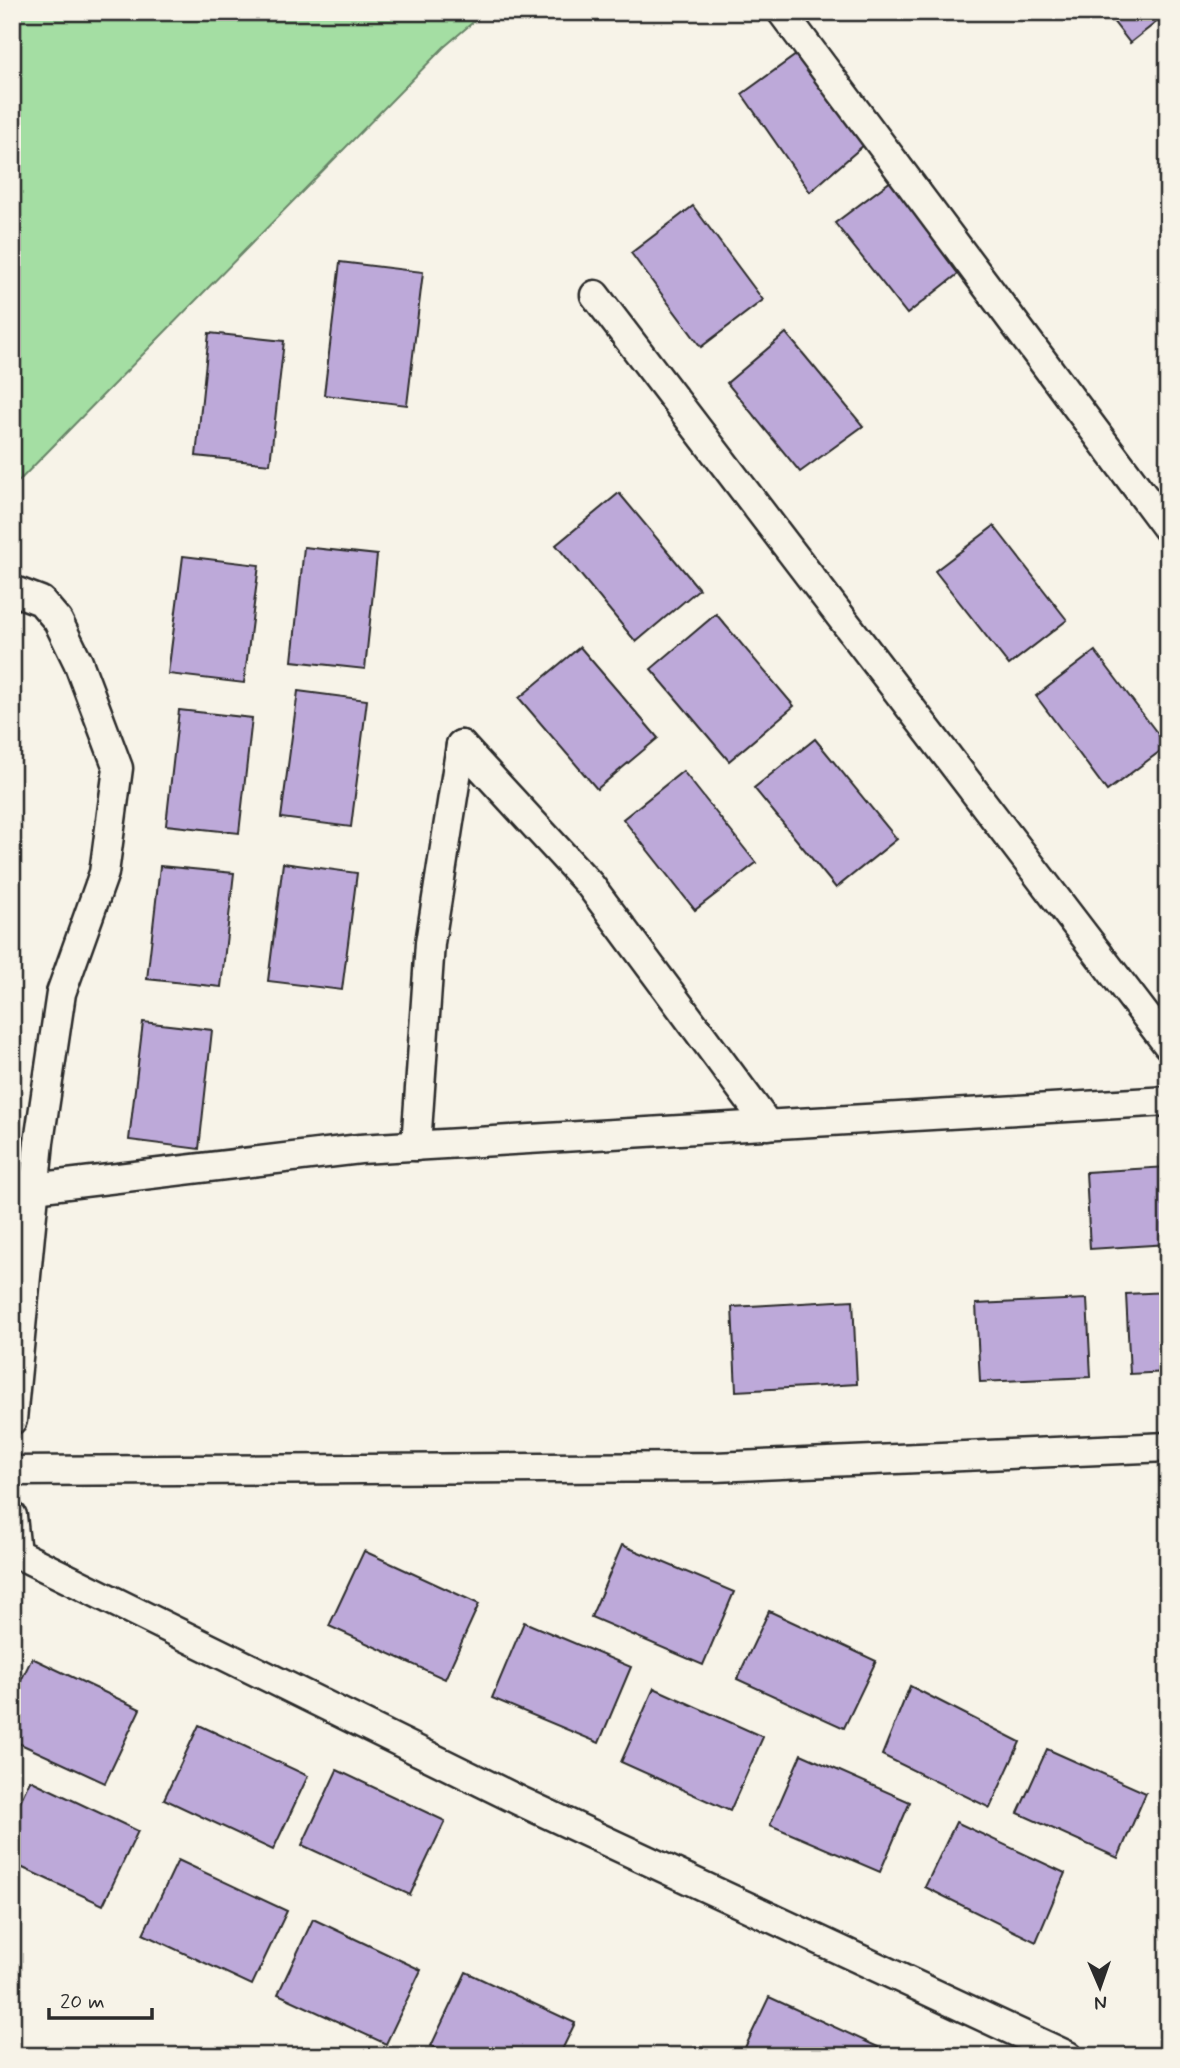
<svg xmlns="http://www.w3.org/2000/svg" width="1180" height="2068" font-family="Mynerve,sans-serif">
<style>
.green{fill:#a4dea3;stroke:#688467;stroke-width:2}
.building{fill:#bda9d9;stroke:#2b2b2b;stroke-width:2}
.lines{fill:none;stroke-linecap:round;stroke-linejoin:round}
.street-casing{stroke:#2b2b2b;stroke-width:33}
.street{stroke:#f7f3e8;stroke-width:28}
</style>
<rect width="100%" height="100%" fill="#f7f3e8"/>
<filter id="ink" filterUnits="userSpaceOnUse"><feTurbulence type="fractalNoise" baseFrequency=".0143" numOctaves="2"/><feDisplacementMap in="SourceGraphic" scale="14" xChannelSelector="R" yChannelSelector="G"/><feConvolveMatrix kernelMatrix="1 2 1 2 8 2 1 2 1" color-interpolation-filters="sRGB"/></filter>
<g filter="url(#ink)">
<polygon class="green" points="12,12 485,12 444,47 12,488"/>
<g class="building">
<polygon points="1106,12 1168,12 1168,13 1130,43"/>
<polygon points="796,55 865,144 810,192 742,94"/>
<polygon points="895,178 963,270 907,314 835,223"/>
<polygon points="693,206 763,300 701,347 631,253"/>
<polygon points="340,262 423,272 407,405 324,395"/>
<polygon points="209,333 284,341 270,464 196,456"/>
<polygon points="786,333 863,426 800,472 727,383"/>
<polygon points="619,493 699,589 636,642 556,545"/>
<polygon points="994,526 1067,620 1009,665 935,571"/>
<polygon points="304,547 377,555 365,669 292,661"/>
<polygon points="183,556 259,565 244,683 168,674"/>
<polygon points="716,614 794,706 729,761 651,669"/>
<polygon points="580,647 658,738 597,789 519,698"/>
<polygon points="1095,651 1167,746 1107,791 1036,696"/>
<polygon points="298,691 367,700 351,827 281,818"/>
<polygon points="179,710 252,718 239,833 166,825"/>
<polygon points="815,739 897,839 836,888 754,788"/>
<polygon points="683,771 756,863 695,910 623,819"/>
<polygon points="283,863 357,873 342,990 268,981"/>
<polygon points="160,866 234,873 221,987 147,979"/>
<polygon points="143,1022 212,1030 199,1149 129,1140"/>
<polygon points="1168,1167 1168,1244 1090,1249 1086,1172"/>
<polygon points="1168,1292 1168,1372 1130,1374 1126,1294"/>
<polygon points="1087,1299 1091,1377 980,1382 976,1304"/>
<polygon points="853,1300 857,1384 736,1391 732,1307"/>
<polygon points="622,1545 734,1592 703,1665 591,1617"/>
<polygon points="364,1551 479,1604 445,1679 329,1626"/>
<polygon points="769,1611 876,1661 844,1728 737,1679"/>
<polygon points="524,1622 631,1667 599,1743 492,1698"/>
<polygon points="32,1658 140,1709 105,1783 12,1740 12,1699"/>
<polygon points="910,1686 1020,1742 990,1808 882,1755"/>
<polygon points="654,1688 763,1737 730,1811 621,1762"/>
<polygon points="199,1725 308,1776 273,1850 164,1799"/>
<polygon points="1047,1749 1146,1793 1118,1858 1018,1813"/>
<polygon points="801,1754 910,1802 880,1872 770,1825"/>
<polygon points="337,1770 445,1821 410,1895 302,1845"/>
<polygon points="30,1780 138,1831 103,1905 12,1863 12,1819"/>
<polygon points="956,1822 1065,1873 1036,1942 925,1887"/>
<polygon points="178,1860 287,1911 252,1985 143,1934"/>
<polygon points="313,1919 421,1970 386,2044 278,1994"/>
<polygon points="466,1972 575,2023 559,2056 452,2056 431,2046"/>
<polygon points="769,1997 878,2047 874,2056 741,2056"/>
</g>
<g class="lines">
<g class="street-casing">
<g id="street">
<polyline points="782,12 1168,529"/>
<polyline points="595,295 1168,1045"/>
<polyline points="12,590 41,601 58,621 78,662 118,768 104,873 61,993 39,1142 12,1420"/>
<polyline points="461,745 590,885 768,1125"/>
<polyline points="416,1146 430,943 461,745"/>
<polyline points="34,1188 360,1149 1168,1101"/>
<polyline points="12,1471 715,1467 1168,1447"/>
<polyline points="12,1516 16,1553 520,1801 1068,2056"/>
</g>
</g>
<use href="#street" class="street"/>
</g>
</g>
<rect width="1180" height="2068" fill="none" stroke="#f7f3e8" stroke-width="42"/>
<rect x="21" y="21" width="1138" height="2026" fill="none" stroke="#2b2b2b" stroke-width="2.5" filter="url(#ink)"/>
<g transform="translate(1100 1987) rotate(178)" stroke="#f7f3e8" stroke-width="5" paint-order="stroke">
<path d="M0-5L12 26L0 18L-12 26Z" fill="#2b2b2b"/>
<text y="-10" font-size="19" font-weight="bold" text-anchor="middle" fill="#2b2b2b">N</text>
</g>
<path d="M49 2008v10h103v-10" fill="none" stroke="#2b2b2b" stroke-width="3.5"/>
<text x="60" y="2008" font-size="21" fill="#2b2b2b" stroke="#f7f3e8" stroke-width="5" paint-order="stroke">20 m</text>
</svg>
